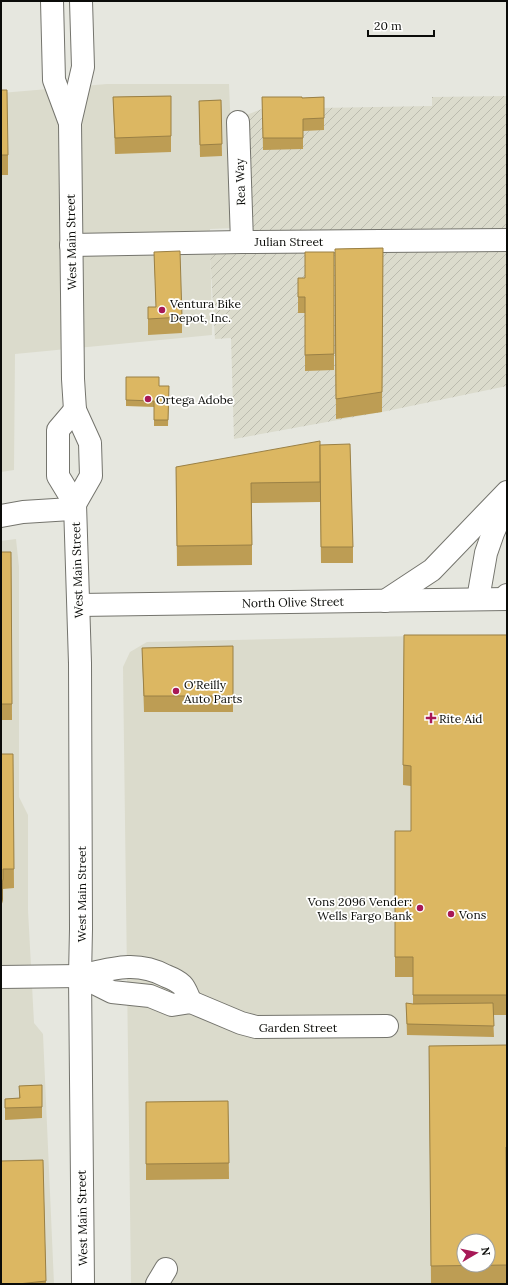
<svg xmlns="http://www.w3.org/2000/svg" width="508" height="1285" font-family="Lora,serif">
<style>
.built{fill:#dbdbcc;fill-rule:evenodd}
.industrial{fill:url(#industrial-furrows)}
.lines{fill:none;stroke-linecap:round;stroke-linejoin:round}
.minor-casing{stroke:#74746d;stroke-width:24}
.major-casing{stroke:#74746d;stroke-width:24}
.highway-casing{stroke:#74746d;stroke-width:24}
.minor{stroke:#fff;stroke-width:22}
.major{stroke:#fff;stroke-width:22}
.highway{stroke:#fff;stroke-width:22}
.wall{fill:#bd9d54}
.shaded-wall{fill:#9a8045}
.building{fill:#dcb762;stroke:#9a8045;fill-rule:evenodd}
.poi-dot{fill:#a71856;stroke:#fffffe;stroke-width:1.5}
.labels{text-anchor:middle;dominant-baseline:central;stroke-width:3.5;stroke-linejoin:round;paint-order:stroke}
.street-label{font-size:12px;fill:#0b0c09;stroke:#fffffe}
.poi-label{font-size:12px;fill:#0b0c09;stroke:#fffffe;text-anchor:start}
</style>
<defs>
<pattern id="industrial-furrows" width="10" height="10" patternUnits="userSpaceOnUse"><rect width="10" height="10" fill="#dbdbcc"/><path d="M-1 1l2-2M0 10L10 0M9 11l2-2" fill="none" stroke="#bbbbae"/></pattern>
</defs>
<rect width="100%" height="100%" fill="#e6e7df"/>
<g class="built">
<polygon points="107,84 229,84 235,228 210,229 212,335 15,354 14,470 1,472 1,93"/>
<polygon points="16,539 19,567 19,797 28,815 28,910 34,1023 43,1034 54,1284 1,1284 1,541"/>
<path d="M507 634V1284H131L123 667 130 652 147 642ZM464 1241H488V1265H464Z"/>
</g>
<polygon class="industrial" points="507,96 507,386 382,412 234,439 231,338 215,339 210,253 247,253 244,116 262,109 432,106 432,97"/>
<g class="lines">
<g class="minor-casing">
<g id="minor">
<polyline points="238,122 242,242"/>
<polyline points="71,245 242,242 507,240"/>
<polyline points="1,516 23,512 71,509 75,504"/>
<polyline points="80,976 112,992 150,996 172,1005 191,1002 241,1023 256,1027 387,1026"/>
<path d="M80 976C111 969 136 960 166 976 171 978 178 981 182 985 186 989 188 997 191 1002"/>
<polyline points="157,1284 166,1269"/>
</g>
</g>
<g class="major-casing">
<g id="major">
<polyline points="52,1 54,80 70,123"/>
<polyline points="75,410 58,430 58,476 75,504 80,663 81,929 80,976 83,1284"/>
<polyline points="75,504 91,476 90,443 75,410 73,379 70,123 83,67 81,1"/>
<polyline points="79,605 507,599"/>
<polyline points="1,977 80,976"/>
</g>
</g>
<g class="highway-casing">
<g id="highway">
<polyline points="478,599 486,553 493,533 507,501"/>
<polyline points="507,599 507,595"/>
<polyline points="385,601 432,570 507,492"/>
</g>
</g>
<use href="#minor" class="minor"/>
<use href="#major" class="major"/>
<use href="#highway" class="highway"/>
</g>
<g class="wall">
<polygon points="1,90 8,155 8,175 1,175"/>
<polygon points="171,96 171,152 115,154 113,97"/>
<polygon points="262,97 302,98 324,97 324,130 303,131 303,149 263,150"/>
<polygon points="221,100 222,156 200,157 199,101"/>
<polygon points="383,248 382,412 336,419 335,249"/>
<polygon points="154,252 182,317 182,333 148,335 148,307 156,307"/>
<polygon points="334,252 334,370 305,371 305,313 298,313 298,278 305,278"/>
<polygon points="126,377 159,386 169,386 168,426 154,426 154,407 126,406"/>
<polygon points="320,445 353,547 353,563 321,563 320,483 320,502 252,503 252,565 177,566 176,467"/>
<polygon points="1,552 11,552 12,720 1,720"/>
<polygon points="404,635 507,635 507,1015 493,1015 494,1037 407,1035 406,1003 413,1004 413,977 395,977 395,831 411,831 411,786 403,785"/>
<polygon points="233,646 233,712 144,712 142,648"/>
<polygon points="1,754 13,754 14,888 3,889 3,899 1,908"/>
<polygon points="507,1045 507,1167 506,1167 507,1284 431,1284 429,1046"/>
<polygon points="42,1085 42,1118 5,1120 5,1099 19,1098 19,1086"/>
<polygon points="228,1101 229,1179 146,1180 146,1102"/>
<polygon points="43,1160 46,1284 1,1284"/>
</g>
<polygon class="shaded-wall" points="3,879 3,899 1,908 1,888"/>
<g class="building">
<polygon points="1,90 7,90 8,155 1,155"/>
<polygon points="171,96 171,136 115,138 113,97"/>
<polygon points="262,97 302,97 302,98 324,97 324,118 303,119 303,138 263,138"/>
<polygon points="221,100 222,144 200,145 199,101"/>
<polygon points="383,248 382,392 336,399 335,249"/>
<polygon points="180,251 182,317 148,319 148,307 156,307 154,252"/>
<polygon points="305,252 334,252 334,354 305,355 305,297 298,297 298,278 305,278"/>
<polygon points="126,377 159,377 159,386 169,386 168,420 154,420 154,401 126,400"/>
<polygon points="320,441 320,482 251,483 252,545 177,546 176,467"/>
<polygon points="350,444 353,547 321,547 320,445"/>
<polygon points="1,552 11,552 12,704 1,704"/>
<polygon points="404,635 507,635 507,995 413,995 413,957 395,957 395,831 411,831 411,766 403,765"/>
<polygon points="233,646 233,696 144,696 142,648"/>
<polygon points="1,754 13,754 14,869 3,869 3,879 1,888"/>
<polygon points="406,1003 413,1004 493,1003 494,1026 407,1024"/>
<path d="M507 1045V1147H506L507 1265 431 1266 429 1046ZM464 1241H488V1265H464Z"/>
<polygon points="42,1085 42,1107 5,1108 5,1099 20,1098 19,1086"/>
<polygon points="228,1101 229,1163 146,1164 146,1102"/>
<polygon points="43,1160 46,1281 18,1284 1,1284 1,1161"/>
</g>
<g class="poi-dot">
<circle cx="162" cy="310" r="4"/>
<circle cx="148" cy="399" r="4"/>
<circle cx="176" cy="691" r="4"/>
<path d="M429 712h4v4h4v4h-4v4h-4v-4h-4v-4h4z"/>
<circle cx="420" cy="908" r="4"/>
<circle cx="451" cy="914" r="4"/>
</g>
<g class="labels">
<g class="street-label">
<text transform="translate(240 182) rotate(-92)">Rea Way</text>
<text x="289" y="241">Julian Street</text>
<text transform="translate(71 242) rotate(-91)">West Main Street</text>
<text transform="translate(77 570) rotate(-92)">West Main Street</text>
<text transform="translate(293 602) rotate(-1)">North Olive Street</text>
<text transform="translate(81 894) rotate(-90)">West Main Street</text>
<text x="298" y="1027">Garden Street</text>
<text transform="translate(82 1218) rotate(-91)">West Main Street</text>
</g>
<g class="poi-label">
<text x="170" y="303">Ventura Bike<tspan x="170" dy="14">Depot, Inc.</tspan></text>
<text x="156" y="399">Ortega Adobe</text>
<text x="184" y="684">O'Reilly<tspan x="184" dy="14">Auto Parts</tspan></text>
<text x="439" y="718">Rite Aid</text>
<text x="412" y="901" text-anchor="end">Vons 2096 Vender:<tspan x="412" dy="14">Wells Fargo Bank</tspan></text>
<text x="459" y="914">Vons</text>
</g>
</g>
<rect width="508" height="1285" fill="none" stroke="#0b0c09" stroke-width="4"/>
<g transform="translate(476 1253) rotate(81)"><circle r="19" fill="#fffffe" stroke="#9d9e9c"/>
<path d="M0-3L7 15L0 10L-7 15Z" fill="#a71856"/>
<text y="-6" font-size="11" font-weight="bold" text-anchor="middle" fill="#0b0c09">N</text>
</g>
<path d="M368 30v6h66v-6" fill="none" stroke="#0b0c09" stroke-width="2"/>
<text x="374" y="30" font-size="12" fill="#0b0c09" stroke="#fffffe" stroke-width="3" paint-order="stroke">20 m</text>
</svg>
